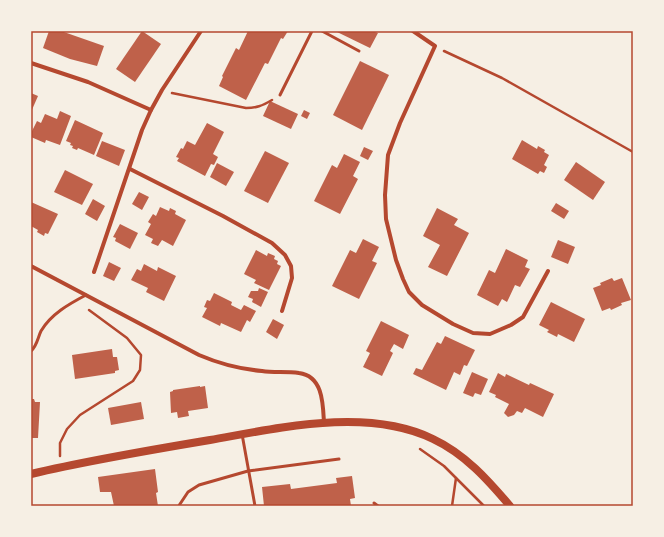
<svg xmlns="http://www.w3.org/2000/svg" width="664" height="537" font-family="'Alegreya Sans',sans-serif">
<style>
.building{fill:#bf614a}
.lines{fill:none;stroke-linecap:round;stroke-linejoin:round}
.path{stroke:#b5482f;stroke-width:2.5}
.service{stroke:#b5482f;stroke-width:3}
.minor{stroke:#b5482f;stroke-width:4}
.secondary{stroke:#b5482f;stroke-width:8}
.neatline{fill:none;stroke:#b5482f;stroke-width:1.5}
</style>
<rect width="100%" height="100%" fill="#f6efe4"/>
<g class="building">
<polygon points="49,31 61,31 104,46 97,66 70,59 43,48"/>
<polygon points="142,31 161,44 135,82 116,69"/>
<polygon points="248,31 288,31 283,39 281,38 268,64 265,63 246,100 219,86 223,77 222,76 236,48 239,50"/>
<polygon points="335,31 372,31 378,33 370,48"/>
<polygon points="360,61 389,75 362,130 333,115"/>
<polygon points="31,93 38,96 31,112"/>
<polygon points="270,101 298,114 291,129 263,116"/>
<polygon points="304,110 310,113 307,119 301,116"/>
<polygon points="60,111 71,116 60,145 46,140 45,143 31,137 31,133 37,121 41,123 45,114 57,119"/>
<polygon points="75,120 103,133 94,155 78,148 77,150 72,148 73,146 70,145 71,143 66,141"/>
<polygon points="207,123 224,132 213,154 218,157 214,165 211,164 205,176 177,161 179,158 176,157 181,148 183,149 187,141 195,145"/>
<polygon points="522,140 537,149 538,146 545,150 544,152 549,155 544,165 547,167 544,173 540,171 538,174 512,159"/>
<polygon points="102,141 125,150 119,166 96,156"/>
<polygon points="364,147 373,151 368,160 360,156"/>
<polygon points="265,151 289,163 268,203 244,191"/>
<polygon points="344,154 360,162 353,176 358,179 340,214 314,201 332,165 337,168"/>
<polygon points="576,162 605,182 593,200 564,180"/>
<polygon points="217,163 234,172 226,186 210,177"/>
<polygon points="65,170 93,184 82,205 54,192"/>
<polygon points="139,192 149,197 142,210 132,204"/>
<polygon points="93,199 105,206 97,221 85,214"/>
<polygon points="31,202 58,214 48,234 45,233 44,236 37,232 38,230 31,226"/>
<polygon points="556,203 569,211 564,219 551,211"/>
<polygon points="160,207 169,211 170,208 176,211 175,214 186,220 173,246 162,240 158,246 151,243 153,239 145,235 151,224 148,222 153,214 156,216"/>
<polygon points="437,208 458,219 454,225 469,233 447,276 428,267 440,245 423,236"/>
<polygon points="120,224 138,233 130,249 115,241 116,238 113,237"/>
<polygon points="363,239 379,247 372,261 377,263 359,299 332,286 350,250 356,253"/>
<polygon points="558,240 575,247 568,264 551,257"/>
<polygon points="506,249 528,260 525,267 530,269 520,287 515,285 507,302 502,299 498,306 477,295 489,270 495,273"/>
<polygon points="256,250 267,256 268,253 275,256 274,259 278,261 277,264 281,266 269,290 254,283 256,280 244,274"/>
<polygon points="109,262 121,268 114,281 103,276"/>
<polygon points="144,264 157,271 158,267 176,276 164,301 146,292 148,288 131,280 137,269 141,271"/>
<polygon points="612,278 614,281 622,278 631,300 621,303 622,305 611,310 610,308 602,311 593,288 601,285 600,283"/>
<polygon points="259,288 268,292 261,307 252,302 253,299 248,297 251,291 258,291"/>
<polygon points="214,293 232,302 231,305 241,310 244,305 256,311 250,322 247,320 241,332 221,323 220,326 202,317 207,308 204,307 207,300 210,301"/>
<polygon points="551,302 585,319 574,342 558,334 557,337 547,332 549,330 539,325"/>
<polygon points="273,319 284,325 277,339 266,332"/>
<polygon points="381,321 409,335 403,349 394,344 390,351 393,353 382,376 363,367 370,353 366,351"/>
<polygon points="445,336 475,350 467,366 464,365 460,375 454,372 446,390 413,374 416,368 422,370 437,342 441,344"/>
<polygon points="112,349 113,357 117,357 119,370 115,371 115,373 75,379 72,355"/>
<polygon points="472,372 488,379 481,395 475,393 473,397 463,393"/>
<polygon points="498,373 505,377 506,374 529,385 530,383 554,394 543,417 525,408 522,413 517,411 514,415 508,417 504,413 509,404 495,397 496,395 489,392"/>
<polygon points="200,386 200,387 205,386 208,408 188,411 189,416 178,418 177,412 171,413 170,392 173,391 173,390"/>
<polygon points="31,399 34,399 35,402 40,402 38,438 31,438"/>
<polygon points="141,402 144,419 111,425 108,408"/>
<polygon points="155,469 158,492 156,493 158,506 114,506 111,492 100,492 98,477"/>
<polygon points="352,476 355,498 350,499 351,506 264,506 262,487 290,484 291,489 337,483 336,478"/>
</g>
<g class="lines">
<g class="path">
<polyline points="444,51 502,78 633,152"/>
<path d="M172 93 246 108C256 108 262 106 272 100"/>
<polyline points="420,449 444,466 484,506"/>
<polyline points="60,456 60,443 67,429 80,415 133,381 140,370 141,355 127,338 89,310"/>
<polyline points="452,506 456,478"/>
</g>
<g class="service">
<polyline points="322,31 359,51"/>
<polyline points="280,95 312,31"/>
<path d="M31 351C37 346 38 337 41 331 51 314 69 304 86 295"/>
<polyline points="242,434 255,506"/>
<polyline points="374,503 378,506"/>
<polyline points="179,506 180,504 188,492 199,485 248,471 339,459"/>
</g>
<g class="minor">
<polyline points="413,31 435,46 400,123 388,155 385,195 386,219 396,260 403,279 409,292 422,305 453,324 473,333 490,334 511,325 523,317 548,271"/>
<polyline points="31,63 88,82 151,110"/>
<polyline points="130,169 223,216 272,243 285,255 291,266 292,278 282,311"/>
<path d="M31 266 199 355C220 364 239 369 262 371 274 373 286 371 299 373 323 376 323 404 324 423"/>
<polyline points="94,272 142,130 151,110 162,90 201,31"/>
</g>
<path class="secondary" d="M31 474C90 460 150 450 210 440 279 428 367 407 433 439 465 454 488 480 510 506"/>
</g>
<rect width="664" height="537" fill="none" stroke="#f6efe4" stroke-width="64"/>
<rect x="32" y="32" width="600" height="473" class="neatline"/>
</svg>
